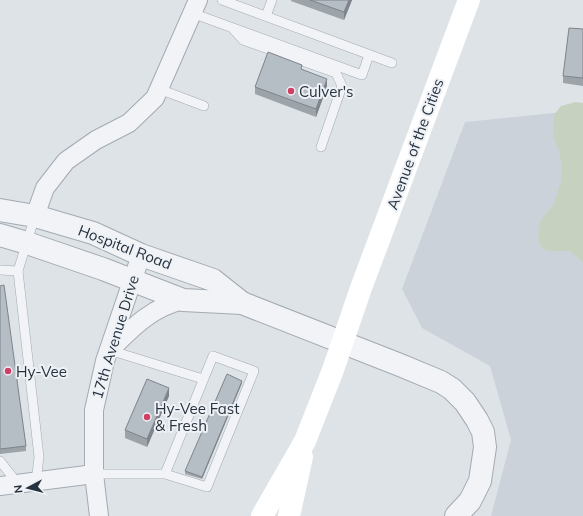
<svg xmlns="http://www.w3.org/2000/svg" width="583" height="516" font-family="Mulish,sans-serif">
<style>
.built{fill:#ccd2da}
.green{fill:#c6d2bf}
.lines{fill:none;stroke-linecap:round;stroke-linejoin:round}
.service-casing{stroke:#a3aab2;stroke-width:10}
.minor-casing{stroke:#a3aab2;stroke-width:20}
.tertiary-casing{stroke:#a3aab2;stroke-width:24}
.service{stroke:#f1f3f6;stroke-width:9}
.minor{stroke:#f1f3f6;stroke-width:18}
.tertiary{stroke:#f1f3f6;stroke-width:22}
.secondary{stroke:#fff;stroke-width:22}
.wall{fill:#9ca3a9}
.shaded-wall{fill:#7f848a}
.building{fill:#b5bdc5;stroke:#7f848a}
.poi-dot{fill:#d04064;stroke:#eef2f6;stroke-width:1.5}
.labels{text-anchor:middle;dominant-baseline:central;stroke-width:4;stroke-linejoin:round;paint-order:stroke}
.poi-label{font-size:15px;fill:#27323f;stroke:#eef2f6;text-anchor:start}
.street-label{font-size:15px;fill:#27323f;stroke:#eef2f6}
</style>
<rect width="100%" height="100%" fill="#dee3e8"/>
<polygon class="built" points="583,110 583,516 491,516 511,440 490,366 422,328 402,289 465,122"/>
<polygon class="green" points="575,102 583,103 583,262 570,251 547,251 540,246 538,237 540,221 554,204 561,181 562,166 559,151 553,136 554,115 561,106"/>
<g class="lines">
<g class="service-casing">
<g id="service">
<polyline points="222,0 392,63"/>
<polyline points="192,13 362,75 369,55"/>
<polyline points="266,16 272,0"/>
<polyline points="233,29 243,40 336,73 342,86 321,147"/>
<polyline points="159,89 204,106"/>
<polyline points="35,216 18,271 39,457 36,482"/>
<polyline points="0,270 18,271"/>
<polyline points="109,350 203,379"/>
<polyline points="0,461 18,484"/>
<polyline points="94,474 165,474 207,487 254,371 213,356 165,474"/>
</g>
</g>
<g class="minor-casing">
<g id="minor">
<polyline points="35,216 45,188 66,161 96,140 129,123 155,98 198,0"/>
<path d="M113 347C134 326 153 307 183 300"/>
<polyline points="0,486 94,474"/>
<polyline points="99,516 94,474 94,410 105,361 141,255"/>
</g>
</g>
<g class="tertiary-casing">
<g id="tertiary">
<polyline points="0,210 35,216 93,233 141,255 213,280 242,303 400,365 441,382 452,389 465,402 477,420 483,432 485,447 480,481 470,501 456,516"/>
<polyline points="0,235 27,243 103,269 183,300 242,303"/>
</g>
</g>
<use href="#service" class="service"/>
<use href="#minor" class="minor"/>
<use href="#tertiary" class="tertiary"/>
<g class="secondary">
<polyline points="262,516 305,441 333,370 361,288 469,0"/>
<polyline points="289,516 302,457"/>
</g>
</g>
<g class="wall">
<polygon points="291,0 352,0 344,20 291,1"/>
<polygon points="583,29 583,86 563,83 563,76"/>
<polygon points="302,70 327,87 316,117 255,94 255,87"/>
<polygon points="0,286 26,446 26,451 0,454"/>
<polygon points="242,383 202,479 185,474 185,471"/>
<polygon points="169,396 147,447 125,438 125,430"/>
</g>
<g class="shaded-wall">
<polygon points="349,0 352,0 344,20 344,12"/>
<polygon points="327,79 327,87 316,117 316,109"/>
<polygon points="242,381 242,383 202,479 202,477"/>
<polygon points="169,388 169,396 147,447 147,439"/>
</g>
<g class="building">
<polygon points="310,0 349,0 344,12"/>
<polygon points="569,28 583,29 583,78 563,76"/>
<polygon points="268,52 302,65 301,69 327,79 316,109 255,87"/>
<polygon points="4,285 26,446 0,449 0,286"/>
<polygon points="227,374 242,381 202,477 185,471"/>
<polygon points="147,379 169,388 147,439 125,430"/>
</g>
<g class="poi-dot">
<circle cx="291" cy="91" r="4"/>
<circle cx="8" cy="371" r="4"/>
<circle cx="147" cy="417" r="4"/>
</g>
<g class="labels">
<g class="poi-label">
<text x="299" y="91">Culver's</text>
<text x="16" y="371">Hy-Vee</text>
<text x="155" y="408">Hy-Vee Fast<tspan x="155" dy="17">&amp; Fresh</tspan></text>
</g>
<g class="street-label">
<text transform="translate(415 144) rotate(-70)">Avenue of the Cities</text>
<text transform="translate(125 247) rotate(21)">Hospital Road</text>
<text transform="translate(115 337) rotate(-73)">17th Avenue Drive</text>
</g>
</g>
<g transform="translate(28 488) rotate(263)" stroke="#eef2f6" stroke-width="3" paint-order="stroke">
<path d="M0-3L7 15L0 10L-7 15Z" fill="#27323f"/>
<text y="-6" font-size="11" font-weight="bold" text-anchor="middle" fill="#27323f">N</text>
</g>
</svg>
